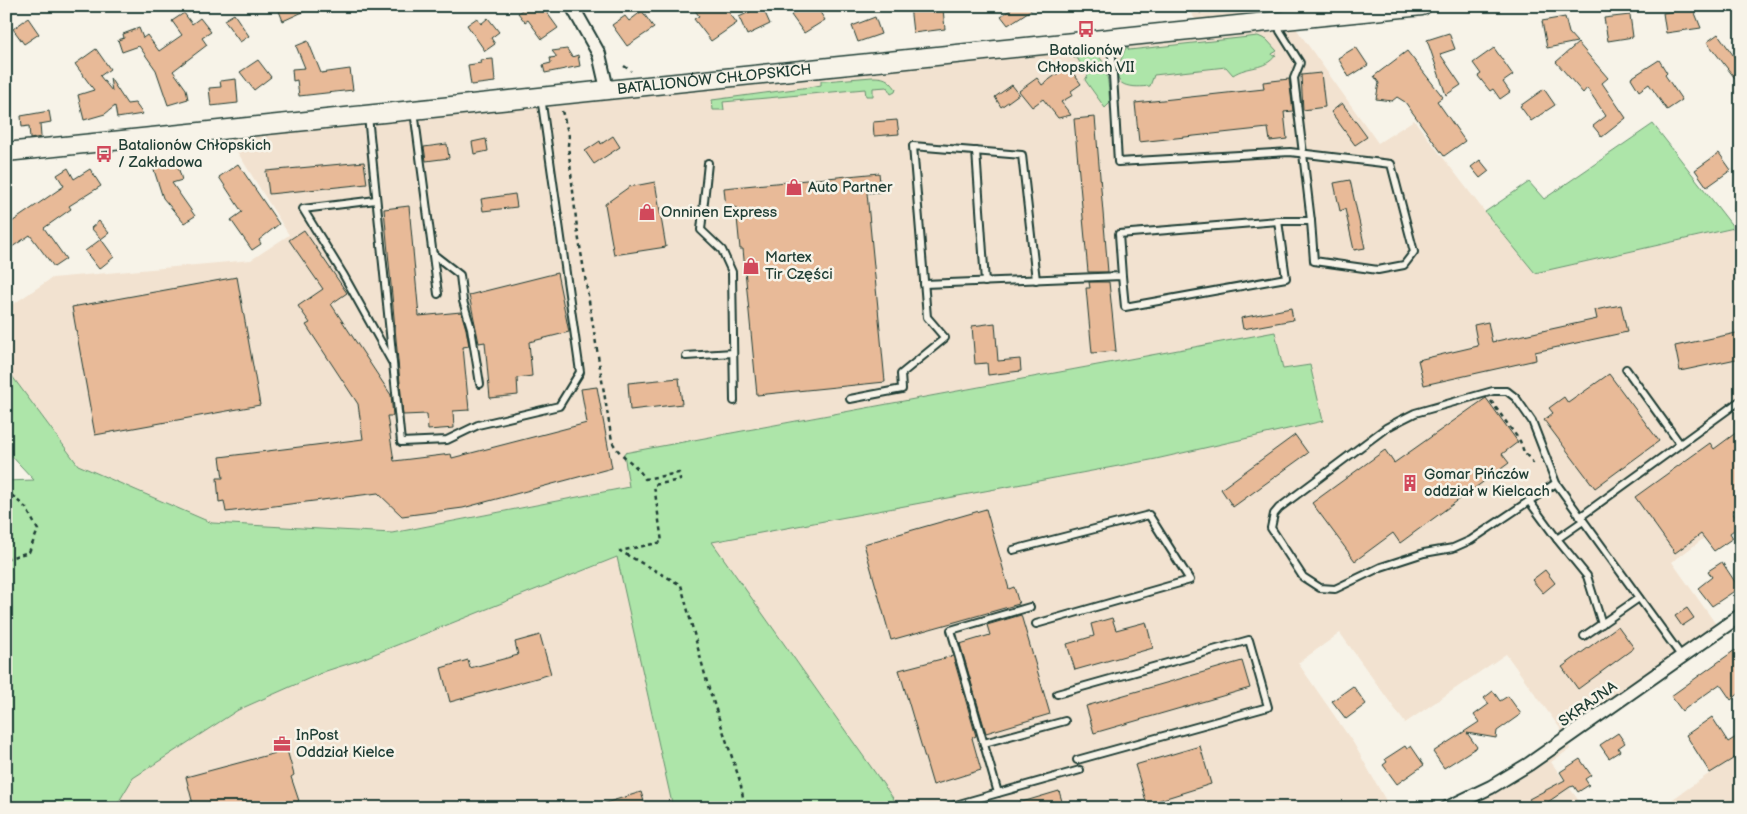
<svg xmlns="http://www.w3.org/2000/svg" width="1747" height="814" font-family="'Balsamiq Sans',sans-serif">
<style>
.built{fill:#f2e2d0}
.green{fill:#ade5a9;stroke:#66916e}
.building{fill:#e8ba98;stroke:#1f3d34}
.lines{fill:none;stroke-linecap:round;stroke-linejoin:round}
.lane-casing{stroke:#1f3d34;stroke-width:10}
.street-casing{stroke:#1f3d34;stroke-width:16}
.secondary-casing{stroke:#1f3d34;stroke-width:21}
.path{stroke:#1f3d34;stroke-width:2.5;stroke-dasharray:4 4;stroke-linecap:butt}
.lane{stroke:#f7f3e8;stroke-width:6}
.street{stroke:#f7f3e8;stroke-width:12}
.secondary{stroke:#f7f3e8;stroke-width:18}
.labels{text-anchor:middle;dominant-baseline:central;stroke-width:5;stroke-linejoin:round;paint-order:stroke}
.poi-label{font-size:15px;fill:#1f3d34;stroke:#f7f3e8;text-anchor:start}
.street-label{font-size:15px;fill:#1f3d34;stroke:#f7f3e8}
</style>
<rect width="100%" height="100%" fill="#f7f3e8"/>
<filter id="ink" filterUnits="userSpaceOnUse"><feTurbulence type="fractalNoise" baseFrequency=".02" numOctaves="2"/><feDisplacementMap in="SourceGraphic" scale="10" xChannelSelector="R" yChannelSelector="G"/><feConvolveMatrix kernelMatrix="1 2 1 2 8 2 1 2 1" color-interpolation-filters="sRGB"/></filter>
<g filter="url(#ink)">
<g class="built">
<polygon points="1186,6 1280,6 1378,143 1414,120 1485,212 1535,273 1741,227 1741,511 1672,562 1720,630 1567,738 1570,749 1551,762 1584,808 1447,808 1567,738 1506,654 1405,723 1340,633 1298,663 1354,744 1390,808 900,808 711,542 1156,459 1322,421 1310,365 1283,369 1275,332 625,453 629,487 392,533 212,523 78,465 6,368 6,309 52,278 251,260 289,235 223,129 1202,29"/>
<polygon points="618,557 673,808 115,808 132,778 238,710 326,671 357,661"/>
<polygon points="1741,754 1741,808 1660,808 1710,773"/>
</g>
<g class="green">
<path d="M1258 36 1267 40 1277 51 1272 54 1273 56 1276 55C1264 71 1248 65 1233 75L1226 67 1154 75 1150 86C1132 88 1109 88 1120 62 1123 56 1123 51 1127 47L1129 50Z"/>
<path d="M1080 50H1089V53C1109 52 1108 88 1110 103L1105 108 1085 80 1088 75 1077 58H1074L1073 53Z"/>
<path d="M872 77C884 77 888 78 896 89L895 92 891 94 887 87 873 88V96H866L865 89 723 102 724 110H713L712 100 810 87 821 85V81H825Z"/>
<polygon points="1653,124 1734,228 1535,273 1485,212 1529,182 1544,199"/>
<polygon points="1275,332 1283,369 1310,365 1323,421 1156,459 712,542 900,808 673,808 617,557 357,661 326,671 238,710 133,778 115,808 6,808 6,481 34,480 6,450 6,368 78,465 212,523 392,533 629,487 624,453"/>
</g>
<g class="building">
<polygon points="277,6 316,6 283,21"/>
<polygon points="527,6 542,6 558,28 542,39 528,20 525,22 518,13"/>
<polygon points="692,6 724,6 737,23 711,41 694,19 699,16"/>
<polygon points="762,6 770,24 747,35 739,17"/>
<polygon points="803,6 816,6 825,20 804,33 791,15"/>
<polygon points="910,6 929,6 929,10 943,9 945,29 913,33"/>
<polygon points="1016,6 1037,6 1008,25 1001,16"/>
<polygon points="1693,8 1701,28 1666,33 1663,13"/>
<polygon points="642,11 654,28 627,46 612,25 625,16 629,21"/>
<polygon points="184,13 192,24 200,18 211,32 202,38 207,45 173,71 186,89 188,99 168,105 156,70 139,46 122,52 118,40 124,38 123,34 139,28 143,38 147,35 159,51 182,35 172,21"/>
<polygon points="234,14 249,36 240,42 224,20"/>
<polygon points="1630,15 1633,37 1608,41 1604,18"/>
<polygon points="875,17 881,34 858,42 852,26"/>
<polygon points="1565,17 1569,33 1577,42 1547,48 1542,21"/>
<polygon points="28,18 39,34 24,44 13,29"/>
<polygon points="477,18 481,24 488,18 499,32 491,38 495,44 485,51 467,25"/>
<polygon points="1449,33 1455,49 1440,54 1461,85 1446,95 1427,40"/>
<polygon points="1718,34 1741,66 1741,86 1707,42"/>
<polygon points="308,41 321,73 350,69 353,90 299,96 297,80 293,81 292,69 305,68 296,46"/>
<polygon points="1578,43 1608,78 1602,83 1626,118 1602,137 1593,126 1606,116 1587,88 1583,93 1556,62"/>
<polygon points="1356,47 1368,65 1349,77 1338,58"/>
<polygon points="1494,48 1513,75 1503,82 1510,92 1500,99 1493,89 1490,91 1478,76 1481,74 1473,63"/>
<polygon points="96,49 110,69 100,76 112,91 110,78 127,104 135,103 143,114 117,118 115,106 105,114 84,120 78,95 94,90 75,64"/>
<polygon points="567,49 572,57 578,55 580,66 545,73 543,65 551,63 550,58 557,57 552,51"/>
<polygon points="1407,51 1443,97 1437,101 1465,141 1444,156 1405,102 1397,97 1392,101 1376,99 1379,83 1374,76"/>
<polygon points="493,59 495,82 471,85 468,65 481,63 480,60"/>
<polygon points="258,60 271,77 254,90 240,72"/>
<polygon points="1659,60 1667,73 1665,75 1682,100 1667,110 1649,84 1639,91 1631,78"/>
<polygon points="1068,66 1081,84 1071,91 1073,95 1061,102 1071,115 1058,118 1043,99 1032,107 1019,91 1037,78 1042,85"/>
<polygon points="1321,73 1325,107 1303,110 1301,75"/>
<polygon points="236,79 238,103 211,106 209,88 221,87 220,81"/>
<polygon points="1289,79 1293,111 1284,112 1287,139 1270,141 1268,128 1139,142 1135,103 1264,89 1263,82"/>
<polygon points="1012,85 1019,94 1001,107 995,97"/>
<polygon points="1544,89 1555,105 1531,121 1520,106"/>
<polygon points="1342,103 1367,137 1355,145 1331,112"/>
<polygon points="49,111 51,122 40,124 41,137 30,139 29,126 22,127 21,116"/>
<polygon points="1095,117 1108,272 1088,272 1074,119"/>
<polygon points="897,120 899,134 874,136 873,122"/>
<polygon points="613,136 620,147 594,164 585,151 600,141 601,144"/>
<polygon points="486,139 488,151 474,154 472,142"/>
<polygon points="447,144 449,158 426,161 424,147"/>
<polygon points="1719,153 1731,170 1707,187 1695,170"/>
<polygon points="176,160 182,180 172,183 195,216 184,223 163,198 153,167"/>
<polygon points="1480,160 1489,171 1480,178 1471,167"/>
<polygon points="364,162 367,184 269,194 266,171"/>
<polygon points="238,164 279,224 259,240 261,244 252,250 231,220 242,212 219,177"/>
<polygon points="68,168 74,179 90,169 101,186 69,206 71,209 44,228 66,259 54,267 30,235 6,251 6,226 64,186 57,175"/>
<polygon points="879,173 881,192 867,193 885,382 757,395 743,249 740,249 736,207 726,208 724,188"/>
<polygon points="1350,180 1365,248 1354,250 1345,209 1340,211 1334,183"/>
<polygon points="655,182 666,247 614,255 605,204 629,187"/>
<polygon points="515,194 517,207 483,211 481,199"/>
<polygon points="409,206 419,316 461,312 466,329 469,346 463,347 469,410 453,411 454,428 428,430 427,414 403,415 384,209"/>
<polygon points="99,221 109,233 101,239 91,228"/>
<polygon points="304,230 347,293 331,304 391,395 393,416 387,416 394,461 451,454 452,458 587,423 581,389 597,387 612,468 463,508 402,516 378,493 226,512 224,501 219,502 217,478 223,478 220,457 363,439 358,404 306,325 310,323 298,306 323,289 289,240"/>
<polygon points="101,239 114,257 99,269 85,251"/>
<polygon points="557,273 569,332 529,342 532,376 517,378 518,395 490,398 485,342 479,343 469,295"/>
<polygon points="237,277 260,405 95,435 72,307"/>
<polygon points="1089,282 1109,282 1116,351 1092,353 1086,288 1090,288"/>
<polygon points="1621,305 1627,332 1535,352 1536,360 1424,385 1418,360 1478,346 1474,325 1488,322 1492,342 1597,319 1595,310"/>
<polygon points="1291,308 1293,320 1243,329 1241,318"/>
<polygon points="995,323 998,361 1020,359 1021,371 988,375 987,363 975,364 972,326"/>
<polygon points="1741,332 1741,358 1680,371 1675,346"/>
<polygon points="1609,374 1659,441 1595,488 1544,420 1553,413 1549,408 1564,397 1568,403"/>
<polygon points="679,378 682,404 630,410 628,383"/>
<polygon points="1486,398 1518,442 1502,454 1509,463 1400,543 1393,533 1355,561 1312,503 1385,450 1394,463"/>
<polygon points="1741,429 1741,506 1732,512 1741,525 1730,533 1733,538 1714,551 1701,534 1675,553 1635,497 1710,443 1714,449"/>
<polygon points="1295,435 1308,453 1233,507 1221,489"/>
<polygon points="986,509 1009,589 1014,587 1019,604 891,640 864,544"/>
<polygon points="1722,562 1739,588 1712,606 1698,588 1712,577 1708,571"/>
<polygon points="1545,570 1555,583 1543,593 1532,580"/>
<polygon points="1687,608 1694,618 1682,626 1675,616"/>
<polygon points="1021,615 1050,714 986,733 960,644 990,635 987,625"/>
<polygon points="1112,618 1116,630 1146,622 1153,648 1075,670 1067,644 1094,636 1091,624"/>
<polygon points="1618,626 1634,648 1578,689 1562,667"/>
<polygon points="540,635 551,674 450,702 441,668 468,660 470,668 518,655 515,642"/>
<polygon points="1735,650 1741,658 1741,692 1731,700 1720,684 1682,711 1671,696"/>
<polygon points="953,656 976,736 972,738 981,770 933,785 899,670"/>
<polygon points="1242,661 1250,688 1094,733 1086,706"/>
<polygon points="1353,686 1366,704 1346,719 1332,701"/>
<polygon points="1493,691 1500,701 1508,696 1521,714 1497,731 1496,738 1467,733 1477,747 1444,768 1433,752 1479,722 1474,715 1489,704 1484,698"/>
<polygon points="1712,717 1728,742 1741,734 1741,754 1710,773 1686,735"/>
<polygon points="1618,733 1625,743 1618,748 1620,751 1609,758 1600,745"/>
<polygon points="1200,746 1211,784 1147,804 1135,765"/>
<polygon points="1405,746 1407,749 1411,746 1424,765 1397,784 1383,765 1387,762 1385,759"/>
<polygon points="287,750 294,775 291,777 299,801 276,808 194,808 186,777"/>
<polygon points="1580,759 1591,775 1585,779 1589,785 1578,792 1574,786 1570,787 1539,808 1535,808 1529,799 1565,780 1560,772"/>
<polygon points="1059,791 1064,808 1013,808 1012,805"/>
<polygon points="641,792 646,808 599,808 599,805"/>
</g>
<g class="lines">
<g class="lane-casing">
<g id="lane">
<polyline points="1278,22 1280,31 1300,63 1294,78 1311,221 1278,221"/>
<polyline points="1111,40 1118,162 1290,152 1391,164 1414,252 1404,265 1378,270 1314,261 1311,221"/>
<polyline points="414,111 438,294"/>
<polyline points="368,116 401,442 447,440 478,425 559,406 580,372 541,97"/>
<polyline points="976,151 985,282"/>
<polyline points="708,163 701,230 722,250 732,272 734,401"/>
<polyline points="376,200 303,209 343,274 392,362"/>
<polyline points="433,254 460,275 463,301 471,328 480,384"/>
<polyline points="924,284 1122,276 1119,234 1278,221 1286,278 1125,307 1122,276"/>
<polyline points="686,356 733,353"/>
<polyline points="1626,369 1680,444"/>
<polyline points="850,399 902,389 901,374 945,338 927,317 913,146 1022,155 1036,280"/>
<polyline points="1556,483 1471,540 1453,548 1424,553 1381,567 1335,589 1320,588 1303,577 1271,528 1274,514 1279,508 1386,428 1401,420 1415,413 1493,391 1507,391 1516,398 1532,421 1556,483 1682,657"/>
<polyline points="1529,501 1557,539 1583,521"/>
<polyline points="1580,517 1741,400"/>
<polyline points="1557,539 1587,576 1602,624"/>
<polyline points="1013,550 1149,515 1190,580 1036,624"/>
<polyline points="1584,636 1639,598"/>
<polyline points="1057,694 1249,640 1268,707 1077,760"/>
<polyline points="984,743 1065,721"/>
<polyline points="998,793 1080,770"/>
<polyline points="945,808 998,793 951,630 1030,607"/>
</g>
</g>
<g class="street-casing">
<g id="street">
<polyline points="572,6 599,54 607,89"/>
<polyline points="1447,808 1491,787 1529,764 1741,615"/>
</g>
</g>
<g class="secondary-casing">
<g id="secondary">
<path id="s1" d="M6 152 1422 6"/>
</g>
</g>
<g class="path">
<polyline points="1196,6 1201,13"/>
<polyline points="624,66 631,71"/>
<path d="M562 111 569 136 568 145 577 228 612 441C619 457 637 463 645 479L679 473 680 480 654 485 662 542 620 551 681 585 708 686 740 781 745 808"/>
<polyline points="1491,401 1520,441 1524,452 1533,463 1536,460"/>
<polyline points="6,490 26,508 38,530 29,552 6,559"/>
<polyline points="1417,808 1435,802"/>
</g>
<use href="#lane" class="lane"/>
<use href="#street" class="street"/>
<use href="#secondary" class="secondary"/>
</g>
</g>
<defs>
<g id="bus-bare" transform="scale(1.35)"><path d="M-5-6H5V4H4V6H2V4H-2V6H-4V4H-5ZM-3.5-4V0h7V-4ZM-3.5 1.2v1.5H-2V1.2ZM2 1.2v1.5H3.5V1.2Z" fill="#d1495b" stroke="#f7f3e8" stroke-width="2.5" paint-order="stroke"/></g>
<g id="shop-bare" transform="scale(1.35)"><path d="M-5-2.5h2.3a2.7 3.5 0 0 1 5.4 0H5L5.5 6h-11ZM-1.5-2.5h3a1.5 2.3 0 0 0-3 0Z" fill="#d1495b" stroke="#f7f3e8" stroke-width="2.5" paint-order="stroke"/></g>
<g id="building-bare" transform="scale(1.35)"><path d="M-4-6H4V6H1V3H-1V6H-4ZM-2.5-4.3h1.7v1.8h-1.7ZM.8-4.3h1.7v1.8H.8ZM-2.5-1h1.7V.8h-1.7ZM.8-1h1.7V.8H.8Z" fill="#d1495b" stroke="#f7f3e8" stroke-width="2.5" paint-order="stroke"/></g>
<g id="office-bare" transform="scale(1.35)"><path d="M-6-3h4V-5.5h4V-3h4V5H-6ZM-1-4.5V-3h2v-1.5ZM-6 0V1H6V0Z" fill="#d1495b" stroke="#f7f3e8" stroke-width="2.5" paint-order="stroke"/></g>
</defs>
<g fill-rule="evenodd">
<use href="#bus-bare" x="1086" y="29"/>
<use href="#bus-bare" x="104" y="154"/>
<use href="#shop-bare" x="794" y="187"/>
<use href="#shop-bare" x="647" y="212"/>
<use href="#shop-bare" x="751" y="266"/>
<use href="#building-bare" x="1410" y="483"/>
<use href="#office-bare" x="282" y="744"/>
</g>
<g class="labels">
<g class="poi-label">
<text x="1086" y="50" text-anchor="middle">Batalionów<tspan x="1086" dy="17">Chłopskich VII</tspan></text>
<text x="118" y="145">Batalionów Chłopskich<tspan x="118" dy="17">/ Zakładowa</tspan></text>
<text x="808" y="187">Auto Partner</text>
<text x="661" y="212">Onninen Express</text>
<text x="765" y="257">Martex<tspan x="765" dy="17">Tir Części</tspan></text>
<text x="1424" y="474">Gomar Pińczów<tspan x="1424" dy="17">oddział w Kielcach</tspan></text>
<text x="296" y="735">InPost<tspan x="296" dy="17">Oddział Kielce</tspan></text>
</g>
<g class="street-label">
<text stroke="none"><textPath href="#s1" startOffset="712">BATALIONÓW CHŁOPSKICH</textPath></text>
<text transform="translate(1588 704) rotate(-35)">SKRAJNA</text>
</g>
</g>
<rect width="1747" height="814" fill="none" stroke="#f7f3e8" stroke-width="25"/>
<rect x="12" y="12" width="1722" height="789" fill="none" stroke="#1f3d34" stroke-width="2" filter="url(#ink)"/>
</svg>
